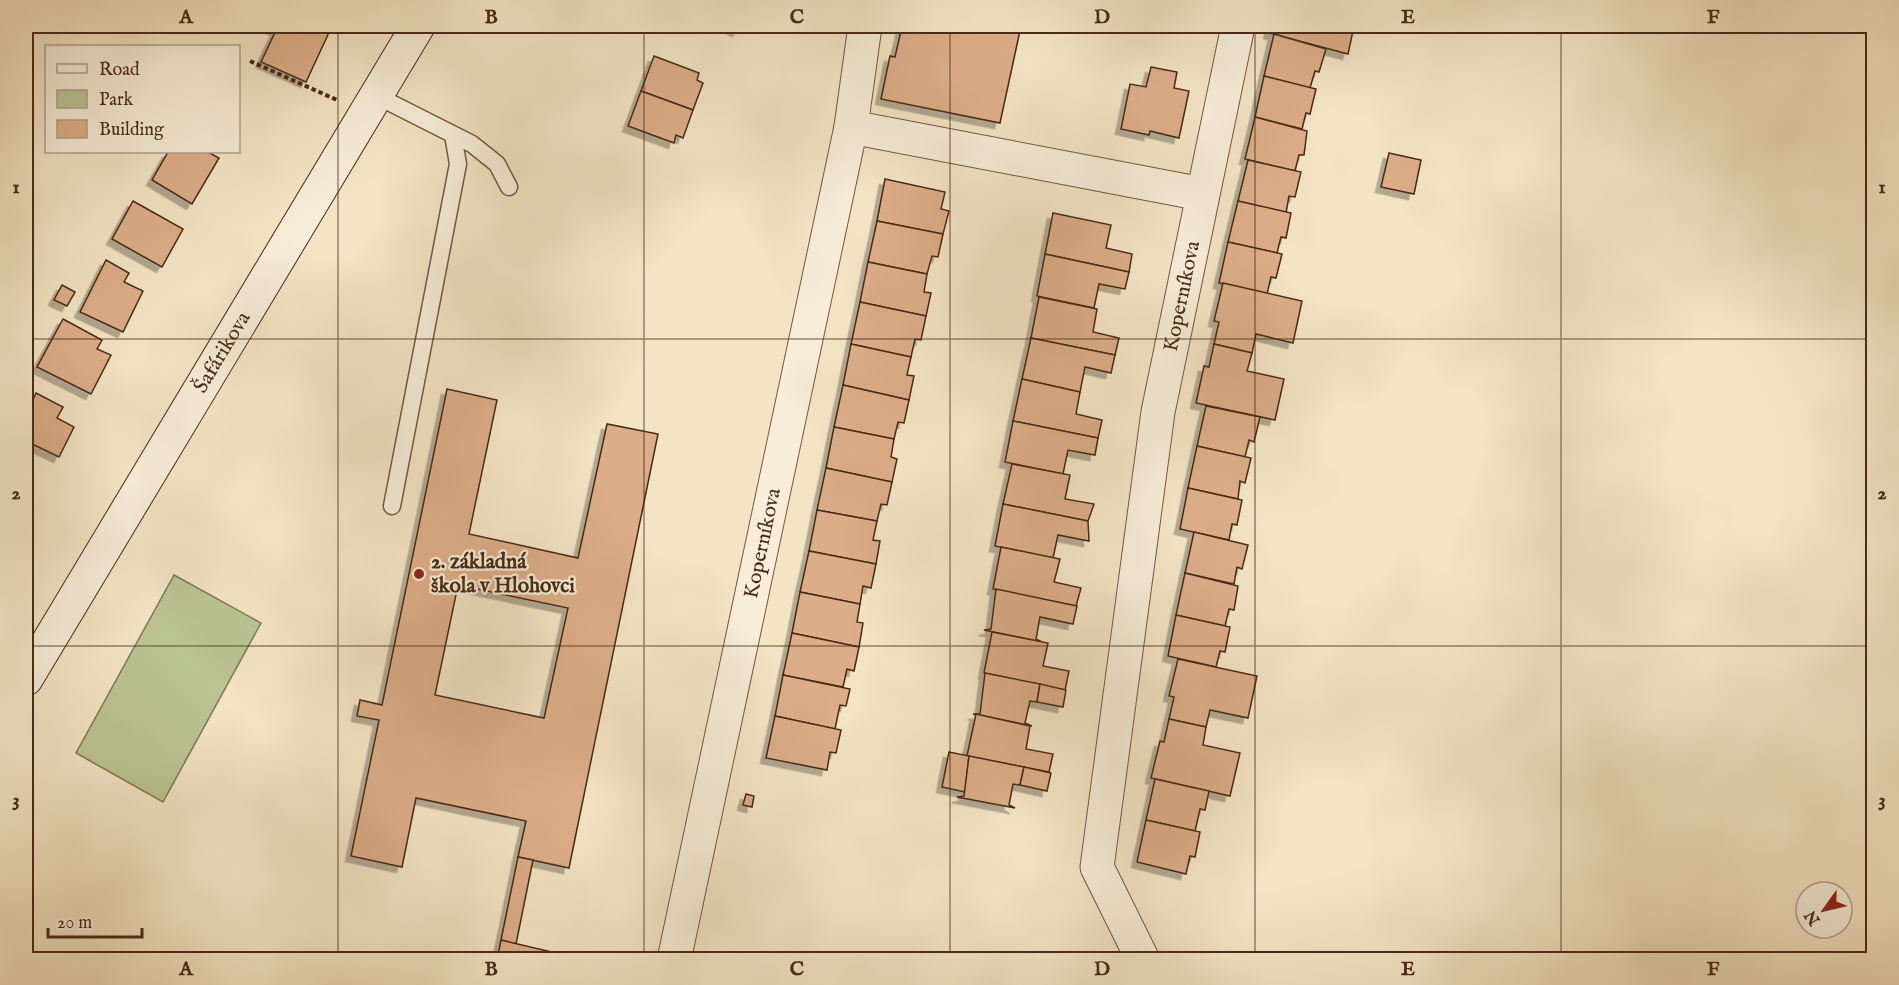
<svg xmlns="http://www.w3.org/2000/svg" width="1899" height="985" font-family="'IM FELL English',serif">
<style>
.green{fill:#bbc494;stroke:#817755;stroke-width:1.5}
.building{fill:#dcad88;stroke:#472a16;stroke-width:1.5;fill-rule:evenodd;filter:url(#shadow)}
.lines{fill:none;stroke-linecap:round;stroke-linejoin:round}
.lane-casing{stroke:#725842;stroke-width:19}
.street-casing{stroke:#725842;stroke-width:35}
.secondary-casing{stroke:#472a16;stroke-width:35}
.path{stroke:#472a16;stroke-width:4;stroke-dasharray:4.5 3;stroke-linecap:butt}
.lane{stroke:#f7edd9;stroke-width:16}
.street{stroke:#f7edd9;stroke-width:33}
.secondary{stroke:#f7edd9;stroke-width:33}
.grid{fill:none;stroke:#472a16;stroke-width:1.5;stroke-opacity:0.55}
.poi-dot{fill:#8f2418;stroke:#f7edd9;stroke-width:2}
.labels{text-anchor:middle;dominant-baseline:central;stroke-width:4.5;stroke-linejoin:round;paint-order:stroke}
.street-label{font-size:21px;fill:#472a16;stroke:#f7edd9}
.poi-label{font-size:21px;font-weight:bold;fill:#472a16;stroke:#f7edd9;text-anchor:start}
.neatline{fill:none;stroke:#472a16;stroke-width:2}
.grid-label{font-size:20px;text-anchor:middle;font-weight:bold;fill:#472a16}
</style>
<defs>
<filter id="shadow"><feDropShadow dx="-5.5" dy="5.5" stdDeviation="0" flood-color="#0004"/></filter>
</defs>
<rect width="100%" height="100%" fill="#f3e4c4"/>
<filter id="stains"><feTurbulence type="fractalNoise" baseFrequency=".00333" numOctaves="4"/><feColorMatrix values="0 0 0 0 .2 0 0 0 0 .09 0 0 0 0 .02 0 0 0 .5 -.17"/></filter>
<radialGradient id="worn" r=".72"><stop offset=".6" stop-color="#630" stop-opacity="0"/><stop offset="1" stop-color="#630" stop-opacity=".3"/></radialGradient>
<polygon class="green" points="174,575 261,623 163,802 76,753"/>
<g class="building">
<polygon points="267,26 332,26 306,82 261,62 276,30"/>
<polygon points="727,26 741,26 738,31"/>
<polygon points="902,26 1021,26 1000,123 881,99 890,56 895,57"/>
<polygon points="1271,26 1354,26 1348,54 1269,33"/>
<polygon points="1274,34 1326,49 1319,72 1315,71 1310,88 1264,76"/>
<polygon points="654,56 699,73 697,80 703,83 693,110 641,91"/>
<polygon points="1151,67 1177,72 1174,88 1189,91 1179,138 1150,131 1149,135 1121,129 1130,84 1146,87"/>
<polygon points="1264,76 1316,89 1310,114 1306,113 1302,129 1255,117"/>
<polygon points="641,91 693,110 683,138 676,135 674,143 628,126"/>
<polygon points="1255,117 1307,131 1304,155 1299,155 1295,171 1245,159"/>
<polygon points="168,152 208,152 219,158 192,204 152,180"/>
<polygon points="1389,153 1421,160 1414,194 1381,187"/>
<polygon points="1248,160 1301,172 1295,197 1289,196 1286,213 1238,201"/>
<polygon points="885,179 945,192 941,209 949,211 943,234 877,221"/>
<polygon points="133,201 183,229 162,267 112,239"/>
<polygon points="1238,201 1291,213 1286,238 1281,237 1277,253 1228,242"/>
<polygon points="1053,213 1111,225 1106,248 1132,254 1129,272 1045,254"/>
<polygon points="877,221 943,234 938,257 932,256 927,274 868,262"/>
<polygon points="1228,242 1282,254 1276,278 1271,277 1267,294 1219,283"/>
<polygon points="1045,254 1129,272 1125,289 1099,284 1094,308 1037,296"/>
<polygon points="106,260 129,273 124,282 143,291 123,332 80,312"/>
<polygon points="868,262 927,274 924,292 931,293 926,316 860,302"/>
<polygon points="1223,283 1302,301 1293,343 1256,334 1252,353 1214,344 1219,322 1214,321"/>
<polygon points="62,285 75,292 67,306 54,300"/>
<polygon points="1039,297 1097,309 1093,332 1119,338 1115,355 1031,338"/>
<polygon points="860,302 926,316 921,340 915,339 911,357 851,344"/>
<polygon points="63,319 102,340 97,349 111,355 91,394 37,367"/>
<polygon points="1031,338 1115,355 1111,373 1085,367 1080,392 1022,379"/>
<polygon points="851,344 911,357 907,375 914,376 909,400 843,385"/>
<polygon points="1214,344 1252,353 1247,371 1284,379 1275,420 1196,403 1204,366 1209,367"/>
<polygon points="1022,379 1080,392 1076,414 1102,420 1098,438 1013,421"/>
<polygon points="843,385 909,400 904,423 898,422 894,439 834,427"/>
<path d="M447 389 497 400 469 534 578 558 607 424 658 434 569 868 518 857 526 821 416 798 402 867 351 856 379 720 357 716 360 700 382 705ZM458 585 568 608 544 718 435 695Z"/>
<polygon points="36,393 63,407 57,418 74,427 59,457 26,441 26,415"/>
<polygon points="1206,406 1260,417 1254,442 1249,440 1245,457 1197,446"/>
<polygon points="1013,421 1098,438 1095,455 1068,450 1063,474 1005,462"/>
<polygon points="834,427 894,439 891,457 897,459 892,482 826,468"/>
<polygon points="1197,446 1251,458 1245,483 1240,481 1238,499 1188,488"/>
<polygon points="1012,464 1070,475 1065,499 1094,504 1088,521 1003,504"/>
<polygon points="826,468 892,482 887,505 881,504 877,521 817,510"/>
<polygon points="1188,488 1242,500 1237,525 1232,524 1229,540 1180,529"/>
<polygon points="1003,504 1088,521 1089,541 1058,535 1053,558 995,546"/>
<polygon points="817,510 877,521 873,540 880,541 876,564 809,551"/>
<polygon points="1194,532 1248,545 1242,569 1237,567 1234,584 1185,573"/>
<polygon points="1001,547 1060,559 1054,582 1081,588 1076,606 993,589"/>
<polygon points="809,551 876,564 871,588 863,586 860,604 800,592"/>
<polygon points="1185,573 1238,586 1234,610 1229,609 1225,626 1176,615"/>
<polygon points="996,589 1077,606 1073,624 1040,617 1036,639 1042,642 984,630 991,629"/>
<polygon points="800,592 860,604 857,622 863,623 859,647 792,633"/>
<polygon points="1176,615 1230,627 1225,652 1220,651 1216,667 1168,656"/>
<polygon points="992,632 1048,643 1043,666 1069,671 1065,690 984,673"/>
<polygon points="792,633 859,647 854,671 847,669 843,687 783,675"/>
<polygon points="1178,659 1257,676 1248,718 1210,710 1206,727 1169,719 1174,697 1169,696"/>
<polygon points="985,673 1040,684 1037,702 1030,701 1025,723 1032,726 973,714 980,714"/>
<polygon points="783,675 850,689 846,706 840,705 835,729 775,716"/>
<polygon points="1040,684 1066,690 1063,707 1037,702"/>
<polygon points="976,714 1030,726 1026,749 1053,754 1049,772 967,756"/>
<polygon points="775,716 841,730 836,753 830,752 827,770 766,758"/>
<polygon points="1169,719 1206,727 1203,745 1240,753 1230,796 1151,778 1160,741 1164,742"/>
<polygon points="949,752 969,756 965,792 942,787"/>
<polygon points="969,756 1024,767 1020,785 1013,784 1009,805 1015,808 957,797 964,796"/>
<polygon points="1024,767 1051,773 1047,791 1020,785"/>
<polygon points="1155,779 1209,791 1205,810 1200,809 1195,831 1146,820"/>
<polygon points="746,794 754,796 752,807 743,805"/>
<polygon points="1146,820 1200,832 1195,857 1190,856 1186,874 1137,862"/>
<polygon points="518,857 533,860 516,944 501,940"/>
<polygon points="501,940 586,960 497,960"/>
</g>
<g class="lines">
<g class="lane-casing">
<g id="lane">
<polyline points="375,95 472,144 497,164 509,187"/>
<polyline points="392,506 458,164 453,135"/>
</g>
</g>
<g class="street-casing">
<g id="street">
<polyline points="851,127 1202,194"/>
<path id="s1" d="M674 960 851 127 865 26"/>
<path id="s2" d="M1143 960 1097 867 1158 412 1238 26"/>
</g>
</g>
<g class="secondary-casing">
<g id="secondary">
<path id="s3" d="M26 679 418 26"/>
</g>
</g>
<polyline class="path" points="250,61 337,100"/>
<use href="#lane" class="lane"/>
<use href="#street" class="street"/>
<use href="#secondary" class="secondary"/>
</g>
<path class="grid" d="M338 26V960M644 26V960M950 26V960M1255 26V960M1561 26V960M26 339H1874M26 646H1874"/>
<circle class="poi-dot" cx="419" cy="574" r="6"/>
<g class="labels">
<g class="street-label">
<text stroke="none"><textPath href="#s2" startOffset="681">Koperníkova</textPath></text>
<text stroke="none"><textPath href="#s3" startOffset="381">Šafárikova</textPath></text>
<text stroke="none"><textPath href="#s1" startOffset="426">Koperníkova</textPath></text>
</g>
<g class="poi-label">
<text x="431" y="562">2. základná<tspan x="431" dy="24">škola v Hlohovci</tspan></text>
</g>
</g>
<rect width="1899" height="985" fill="none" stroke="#f3e4c4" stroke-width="66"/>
<rect x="45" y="45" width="195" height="108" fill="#f7edd9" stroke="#b19f8b" stroke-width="1.5"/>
<rect x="57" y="64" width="30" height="9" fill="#f7edd9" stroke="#b19f8b" stroke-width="1.5"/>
<text x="99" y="75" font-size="18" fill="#472a16">Road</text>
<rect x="57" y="90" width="30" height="18" fill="#bbc494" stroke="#b19f8b" stroke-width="1.5"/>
<text x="99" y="105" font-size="18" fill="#472a16">Park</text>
<rect x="57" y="120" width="30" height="18" fill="#dcad88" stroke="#b19f8b" stroke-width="1.5"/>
<text x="99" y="135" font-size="18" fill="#472a16">Building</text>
<g transform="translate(1824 910) rotate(236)"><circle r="28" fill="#f7edd9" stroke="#b19f8b" stroke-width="1.5"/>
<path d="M0-4.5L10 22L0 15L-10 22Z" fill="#8f2418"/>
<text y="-9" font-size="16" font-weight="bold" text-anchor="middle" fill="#472a16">N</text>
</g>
<path d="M48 928v9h94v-9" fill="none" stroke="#472a16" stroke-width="3"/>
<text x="57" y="928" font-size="18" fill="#472a16" stroke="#f7edd9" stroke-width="4.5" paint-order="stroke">20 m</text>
<rect x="33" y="33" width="1833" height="919" class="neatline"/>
<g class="grid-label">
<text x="186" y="23">A</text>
<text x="491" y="23">B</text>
<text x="797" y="23">C</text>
<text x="1102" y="23">D</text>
<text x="1408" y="23">E</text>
<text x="1713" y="23">F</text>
<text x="16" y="193">1</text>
<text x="1882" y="193">1</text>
<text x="16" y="499">2</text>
<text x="1882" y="499">2</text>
<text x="16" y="806">3</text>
<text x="1882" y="806">3</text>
<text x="186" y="975">A</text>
<text x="491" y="975">B</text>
<text x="797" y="975">C</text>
<text x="1102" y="975">D</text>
<text x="1408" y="975">E</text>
<text x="1713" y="975">F</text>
</g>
<rect width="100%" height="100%" filter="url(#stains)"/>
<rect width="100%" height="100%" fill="url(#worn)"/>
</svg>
